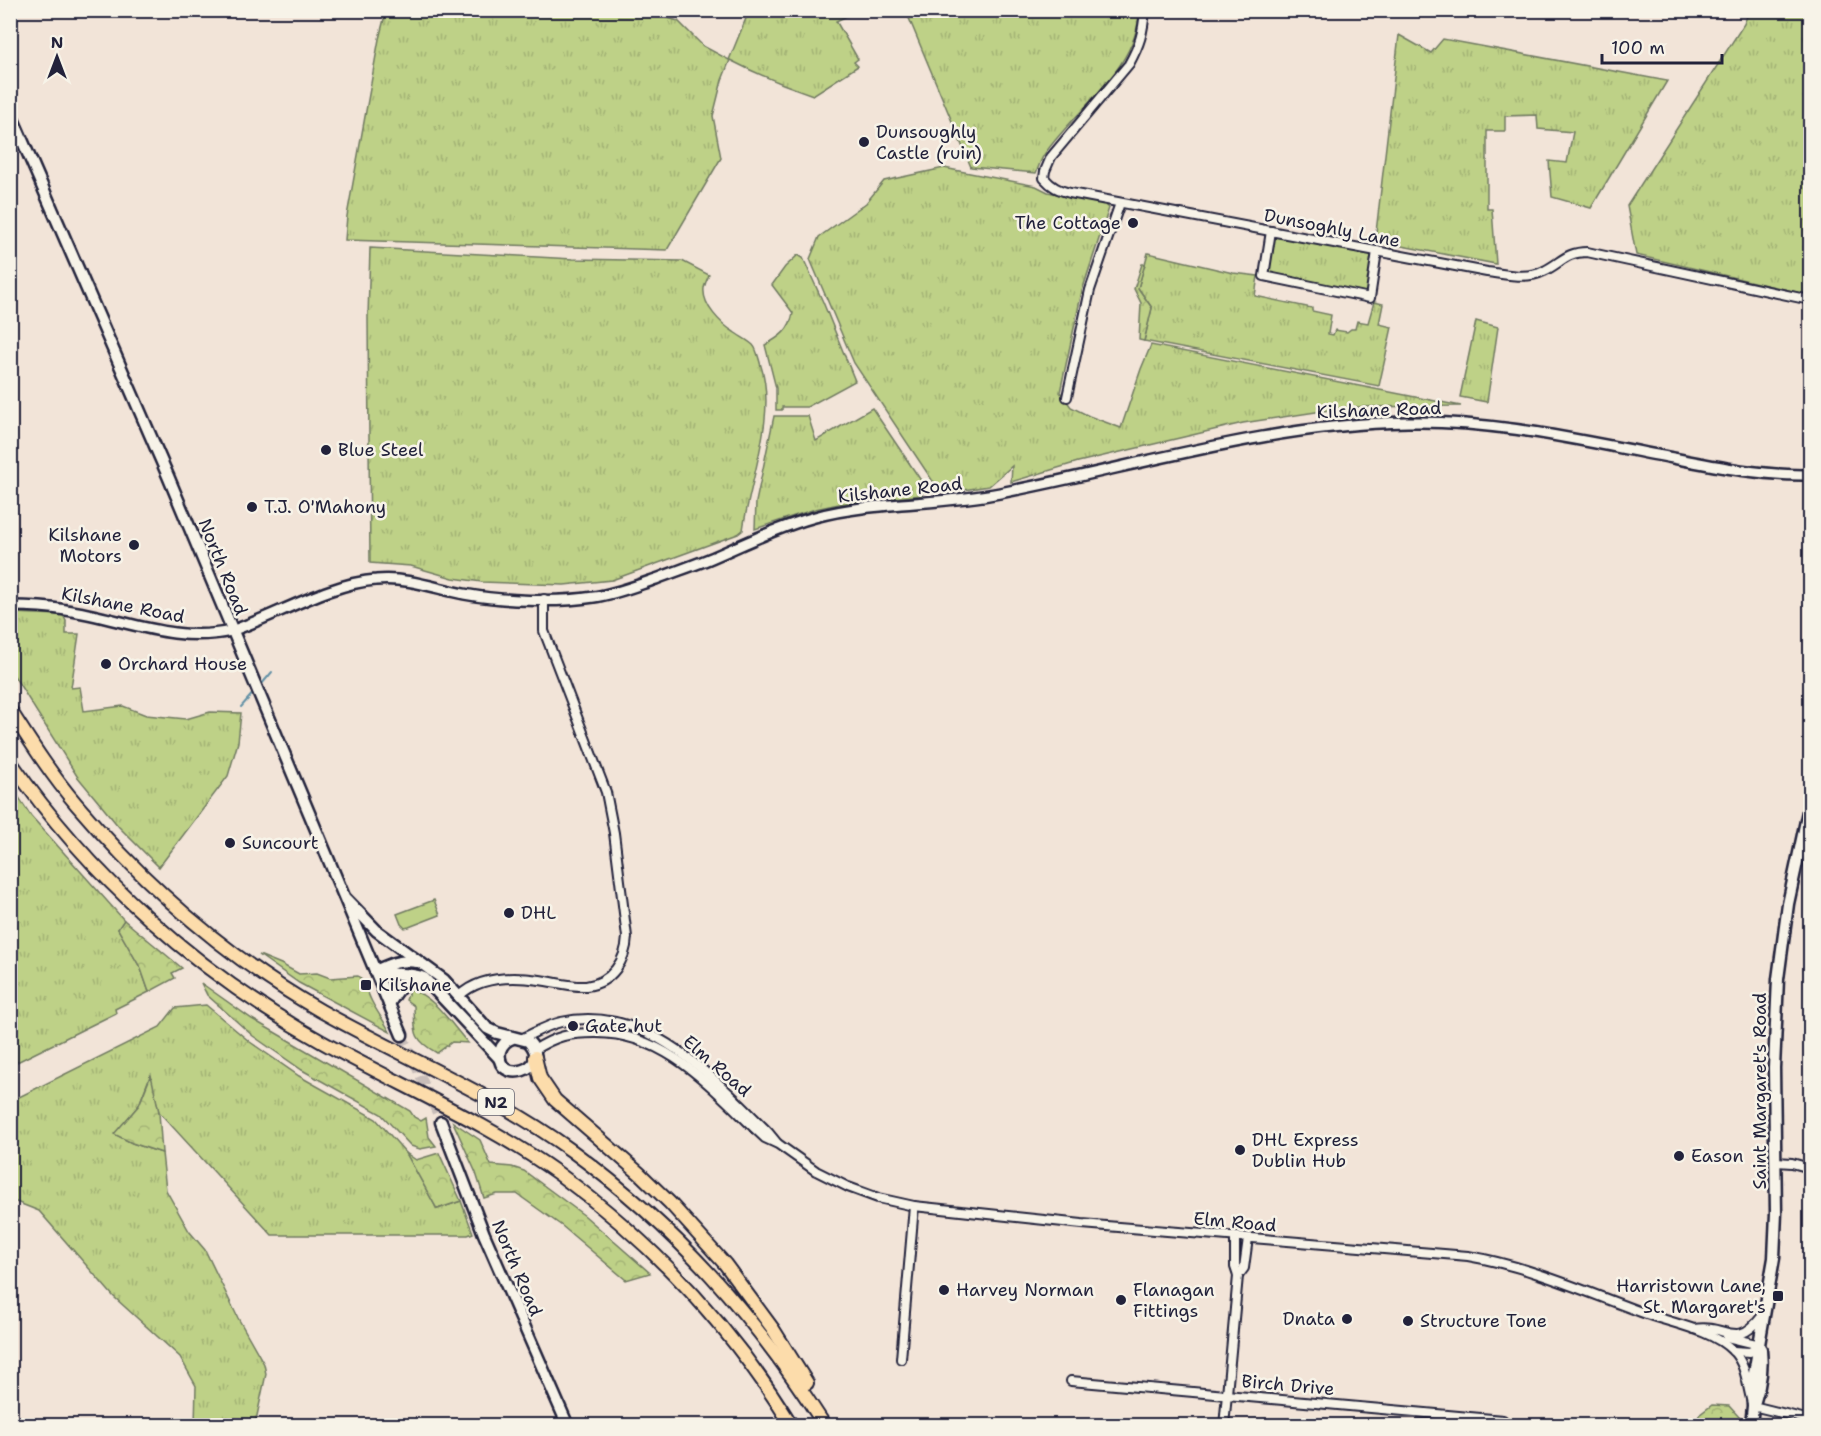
<svg xmlns="http://www.w3.org/2000/svg" width="1821" height="1436" font-family="'Shantell Sans',sans-serif">
<style>
.grass{fill:url(#grass-tufts);stroke:#707a61;stroke-width:1.5}
.forest{fill:url(#forest-crowns);stroke:#707a61;stroke-width:1.5}
.pitch{fill:#bed187;stroke:#707a61;stroke-width:1.5}
.lines{fill:none;stroke-linecap:round;stroke-linejoin:round}
.stream{stroke:#6391a6;stroke-width:2}
.secondary-tunnel{stroke:#c8bdb9;stroke-width:10;stroke-dasharray:10 5;stroke-linecap:butt}
.minor-casing{stroke:#22223b;stroke-width:12}
.tertiary-casing{stroke:#22223b;stroke-width:14}
.secondary-casing{stroke:#22223b;stroke-width:15}
.trunk-casing{stroke:#22223b;stroke-width:16}
.minor{stroke:#f7f3e8;stroke-width:8}
.tertiary{stroke:#f7f3e8;stroke-width:9}
.secondary{stroke:#f7f3e8;stroke-width:10}
.trunk{stroke:#fcdcab;stroke-width:12}
.poi-dot{fill:#22223b;stroke:#f7f3e8;stroke-width:2}
.labels{text-anchor:middle;dominant-baseline:central;stroke-width:5;stroke-linejoin:round;paint-order:stroke}
.shield{fill:#f7f3e8;stroke:#62616f;stroke-width:1.5}
.shield-label{font-size:16px;font-weight:bold;fill:#22223b}
.poi-label{font-size:18px;fill:#22223b;stroke:#f7f3e8;text-anchor:start}
.street-label{font-size:18px;fill:#22223b;stroke:#f7f3e8}
</style>
<defs>
<pattern id="grass-tufts" width="24" height="20" patternUnits="userSpaceOnUse" patternTransform="scale(1.5)"><rect width="24" height="20" fill="#bed187"/><path d="M3 7l-1-3M5 7V3M7 7l1-3M15 17l-1-3M17 17v-4M19 17l1-3" fill="none" stroke="#a3b375"/></pattern>
<pattern id="forest-crowns" width="20" height="18" patternUnits="userSpaceOnUse" patternTransform="scale(1.5)"><rect width="20" height="18" fill="#bed187"/><path d="M2 6a3 3 0 1 1 6 0M12 15a3 3 0 1 1 6 0" fill="none" stroke="#a3b375"/></pattern>
</defs>
<rect width="100%" height="100%" fill="#f2e4d8"/>
<filter id="ink" filterUnits="userSpaceOnUse"><feTurbulence type="fractalNoise" baseFrequency=".0167" numOctaves="2"/><feDisplacementMap in="SourceGraphic" scale="12" xChannelSelector="R" yChannelSelector="G"/><feConvolveMatrix kernelMatrix="1 2 1 2 8 2 1 2 1" color-interpolation-filters="sRGB"/></filter>
<g filter="url(#ink)">
<g class="grass">
<path d="M601 10 655 14 678 21 703 46 729 60 749 11H858L836 21 858 59 854 62 858 66 813 95C783 85 757 74 730 60L722 80 713 116 721 158 667 250 345 240 347 216 379 39 386 11Z"/>
<path d="M1139 10C1139 67 1076 109 1046 152 1041 158 1039 166 1036 173L971 167 906 11Z"/>
<polygon points="1749,11 1810,11 1810,295 1636,255 1627,206 1744,24"/>
<polygon points="1399,35 1431,53 1443,39 1667,81 1591,208 1552,197 1549,161 1567,163 1573,132 1538,129 1537,115 1505,116 1505,131 1487,131 1487,209 1492,209 1496,264 1375,241"/>
<polygon points="944,168 1036,186 1048,192 1105,204 1109,208 1082,291 1060,392 1071,407 1089,416 1121,428 1141,369 1151,345 1461,406 1349,407 1243,423 1078,462 1011,482 1012,466 989,486 944,493 932,480 854,363 810,259 819,237 866,203 884,181"/>
<polygon points="1272,234 1374,254 1368,294 1275,276 1269,271 1267,266"/>
<path d="M370 248 573 259 682 261 709 275C707 279 705 284 704 288 702 305 721 324 734 332 739 336 748 340 753 345 757 349 759 360 761 366 777 415 750 479 743 530L738 534 612 580 564 585 482 582 453 578 411 566 370 563 368 317Z"/>
<polygon points="1148,253 1233,273 1258,276 1255,296 1312,308 1312,311 1331,315 1328,334 1333,335 1335,330 1347,332 1351,329 1355,329 1357,321 1368,323 1374,302 1383,304 1379,324 1392,327 1379,386 1144,341 1152,308 1138,288"/>
<path d="M798 255 803 258 823 302 855 381 807 407H782V410H776V388L765 345C780 337 790 330 793 313L772 285 785 267Z"/>
<polygon points="1476,321 1498,327 1487,402 1460,397"/>
<polygon points="872,408 924,485 922,495 839,504 815,509 755,529 756,502 774,416 808,416 816,441"/>
<polygon points="11,613 63,615 66,621 66,634 79,634 71,688 80,687 84,711 123,706 146,715 186,719 210,712 241,713 238,742 228,776 159,867 119,827 77,776 11,671"/>
<polygon points="10,784 31,816 124,920 118,929 141,969 149,992 115,1009 116,1013 11,1065"/>
<polygon points="206,1005 250,1042 299,1076 376,1119 406,1153 437,1209 461,1201 473,1233 468,1235 272,1235 159,1112 150,1076 139,1105 115,1134 132,1143 162,1153 166,1190 189,1231 205,1250 238,1318 264,1364 266,1374 255,1425 195,1425 196,1386 180,1357 114,1297 39,1211 11,1200 11,1101 160,1027 175,1008"/>
</g>
<g class="forest">
<polygon points="1142,264 1145,264 1138,288 1152,308 1144,341 1139,340 1141,303 1134,289"/>
<polygon points="124,920 182,968 172,973 175,978 149,992 141,969 118,929"/>
<path d="M259 955 281 964 299 974 317 973 330 978 358 976C366 983 367 993 372 1002 377 1012 384 1021 390 1032L299 983Z"/>
<polygon points="201,983 252,1019 410,1111 414,1117 421,1121 426,1118 429,1137 436,1146 420,1149 411,1146 381,1114 302,1070 253,1036 207,995"/>
<path d="M410 989C435 997 451 1024 468 1043L452 1042 437 1053C412 1039 415 1032 414 1006L406 1000Z"/>
<polygon points="151,1075 159,1112 162,1153 132,1143 114,1134 139,1105"/>
<polygon points="453,1122 480,1140 491,1165 512,1167 524,1171 585,1216 650,1273 626,1280 562,1226 517,1194 497,1194 484,1198 476,1173"/>
<polygon points="406,1153 416,1160 439,1153 461,1201 437,1209"/>
<polygon points="1712,1405 1729,1406 1740,1418 1740,1425 1697,1425 1699,1415"/>
</g>
<polygon class="pitch" points="434,900 440,915 409,927 405,928 401,924 397,914"/>
<g class="lines">
<g class="stream">
<polyline points="261,685 272,672"/>
<polyline points="241,707 255,691"/>
</g>
<polyline class="secondary-tunnel" points="402,1035 441,1122"/>
<g class="minor-casing">
<g id="minor">
<path d="M1145 10C1143 33 1140 44 1129 64L1051 157 1045 171 1044 178C1052 187 1058 190 1070 193L1487 272C1505 274 1527 280 1544 271 1561 263 1566 252 1587 252L1810 300"/>
<polyline points="1271,231 1264,276 1370,298 1377,251"/>
<polyline points="1067,397 1090,290 1120,203"/>
<path d="M459 996C480 976 513 976 540 980 555 982 571 987 586 986 612 983 626 960 627 937L614 833 606 792 544 631V599"/>
<path d="M523 1038C536 1032 548 1025 561 1022 648 1003 713 1078 768 1132L777 1143"/>
<path d="M534 1050C556 1036 569 1033 595 1033 668 1032 715 1092 765 1138L778 1144 816 1171 848 1187 878 1198 914 1206 1082 1224 1468 1256C1528 1266 1584 1291 1641 1312 1669 1323 1712 1329 1733 1351 1747 1365 1747 1388 1753 1406L1810 1420"/>
<polyline points="1776,1162 1792,1163 1810,1168"/>
<polyline points="1238,1276 1244,1268 1248,1238"/>
<path d="M1694 1329C1727 1323 1735 1352 1763 1315"/>
<polyline points="1727,1337 1760,1345"/>
<polyline points="1733,1351 1750,1352 1760,1345"/>
<polyline points="901,1359 914,1206"/>
<polyline points="1071,1381 1503,1420"/>
<polyline points="1224,1426 1238,1276 1235,1267 1235,1237"/>
</g>
</g>
<g class="tertiary-casing">
<path id="tertiary" d="M10 606C29 606 48 607 66 610 122 618 174 644 231 631 276 616 330 583 376 580 407 577 434 588 464 594 501 601 557 603 594 597 616 594 635 586 656 579 674 572 692 566 709 559 744 544 779 527 815 517 874 501 940 505 1000 493 1135 467 1270 424 1408 422 1497 420 1586 442 1673 458 1718 467 1765 476 1810 475"/>
</g>
<g class="secondary-casing">
<g id="secondary">
<polyline points="10,112 168,476 402,1035"/>
<path d="M346 899 377 931 444 980 487 1028 497 1033 528 1041C556 1070 494 1087 500 1051 502 1044 507 1040 513 1038"/>
<path d="M375 971C392 977 407 971 424 978L500 1059"/>
<path d="M375 971C390 964 401 959 417 962"/>
<path d="M389 1004C400 987 404 976 427 984"/>
<polyline points="441,1122 484,1234 568,1426"/>
<path d="M1755 1401C1761 1383 1763 1367 1761 1349"/>
<polyline points="1751,1426 1753,1406 1752,1385 1774,1258 1776,1213 1774,1068 1778,979 1788,904 1810,802"/>
</g>
</g>
<g class="trunk-casing">
<g id="trunk">
<path d="M10 710C31 743 52 776 77 805 146 886 228 958 321 1011 405 1058 494 1094 572 1151 677 1228 755 1316 825 1426"/>
<path d="M10 761C89 876 199 974 322 1042 401 1086 485 1121 559 1174 652 1242 732 1328 792 1426"/>
<polyline points="535,1057 540,1078 555,1100 639,1173 670,1203 725,1264 773,1329 807,1383"/>
</g>
</g>
<use href="#minor" class="minor"/>
<use href="#tertiary" class="tertiary"/>
<use href="#secondary" class="secondary"/>
<use href="#trunk" class="trunk"/>
</g>
</g>
<g class="poi-dot">
<circle cx="864" cy="142" r="6"/>
<circle cx="1133" cy="223" r="6"/>
<circle cx="326" cy="450" r="6"/>
<circle cx="252" cy="507" r="6"/>
<circle cx="134" cy="545" r="6"/>
<circle cx="106" cy="664" r="6"/>
<circle cx="230" cy="843" r="6"/>
<circle cx="509" cy="913" r="6"/>
<rect x="360" y="979" width="12" height="12" rx="3"/>
<circle cx="573" cy="1026" r="6"/>
<circle cx="1240" cy="1150" r="6"/>
<circle cx="1679" cy="1156" r="6"/>
<circle cx="944" cy="1290" r="6"/>
<rect x="1772" y="1290" width="12" height="12" rx="3"/>
<circle cx="1121" cy="1300" r="6"/>
<circle cx="1347" cy="1319" r="6"/>
<circle cx="1408" cy="1321" r="6"/>
</g>
<g class="labels">
<rect class="shield" x="478" y="1089" width="36" height="26" rx="4.5"/>
<g class="shield-label">
<text x="496" y="1102">N2</text>
</g>
<g class="poi-label">
<text x="876" y="132">Dunsoughly<tspan x="876" dy="21">Castle (ruin)</tspan></text>
<text x="1121" y="223" text-anchor="end">The Cottage</text>
<text x="338" y="450">Blue Steel</text>
<text x="264" y="507">T.J. O'Mahony</text>
<text x="122" y="535" text-anchor="end">Kilshane<tspan x="122" dy="21">Motors</tspan></text>
<text x="118" y="664">Orchard House</text>
<text x="242" y="843">Suncourt</text>
<text x="521" y="913">DHL</text>
<text x="378" y="985">Kilshane</text>
<text x="585" y="1026">Gate hut</text>
<text x="1252" y="1140">DHL Express<tspan x="1252" dy="21">Dublin Hub</tspan></text>
<text x="1691" y="1156">Eason</text>
<text x="1766" y="1286" text-anchor="end">Harristown Lane,<tspan x="1766" dy="21">St. Margaret's</tspan></text>
<text x="956" y="1290">Harvey Norman</text>
<text x="1133" y="1290">Flanagan<tspan x="1133" dy="21">Fittings</tspan></text>
<text x="1335" y="1319" text-anchor="end">Dnata</text>
<text x="1420" y="1321">Structure Tone</text>
</g>
<g class="street-label">
<text transform="translate(1332 228) rotate(11)">Dunsoghly Lane</text>
<text transform="translate(1379 410) rotate(-2)">Kilshane Road</text>
<text transform="translate(900 490) rotate(-6)">Kilshane Road</text>
<text transform="translate(223 567) rotate(68)">North Road</text>
<text transform="translate(123 605) rotate(11)">Kilshane Road</text>
<text transform="translate(717 1066) rotate(41)">Elm Road</text>
<text transform="translate(1760 1091) rotate(-90)">Saint Margaret's Road</text>
<text transform="translate(1235 1222) rotate(5)">Elm Road</text>
<text transform="translate(517 1268) rotate(67)">North Road</text>
<text transform="translate(1288 1385) rotate(5)">Birch Drive</text>
</g>
</g>
<rect width="1821" height="1436" fill="none" stroke="#f7f3e8" stroke-width="36"/>
<rect x="18" y="18" width="1785" height="1400" fill="none" stroke="#22223b" stroke-width="2" filter="url(#ink)"/>
<g transform="translate(57 57)" stroke="#f7f3e8" stroke-width="4.5" paint-order="stroke">
<path d="M0-4.5L10 22L0 15L-10 22Z" fill="#22223b"/>
<text y="-9" font-size="16" font-weight="bold" text-anchor="middle" fill="#22223b">N</text>
</g>
<path d="M1602 54v9h120v-9" fill="none" stroke="#22223b" stroke-width="3"/>
<text x="1611" y="54" font-size="18" fill="#22223b" stroke="#f7f3e8" stroke-width="4.5" paint-order="stroke">100 m</text>
</svg>
